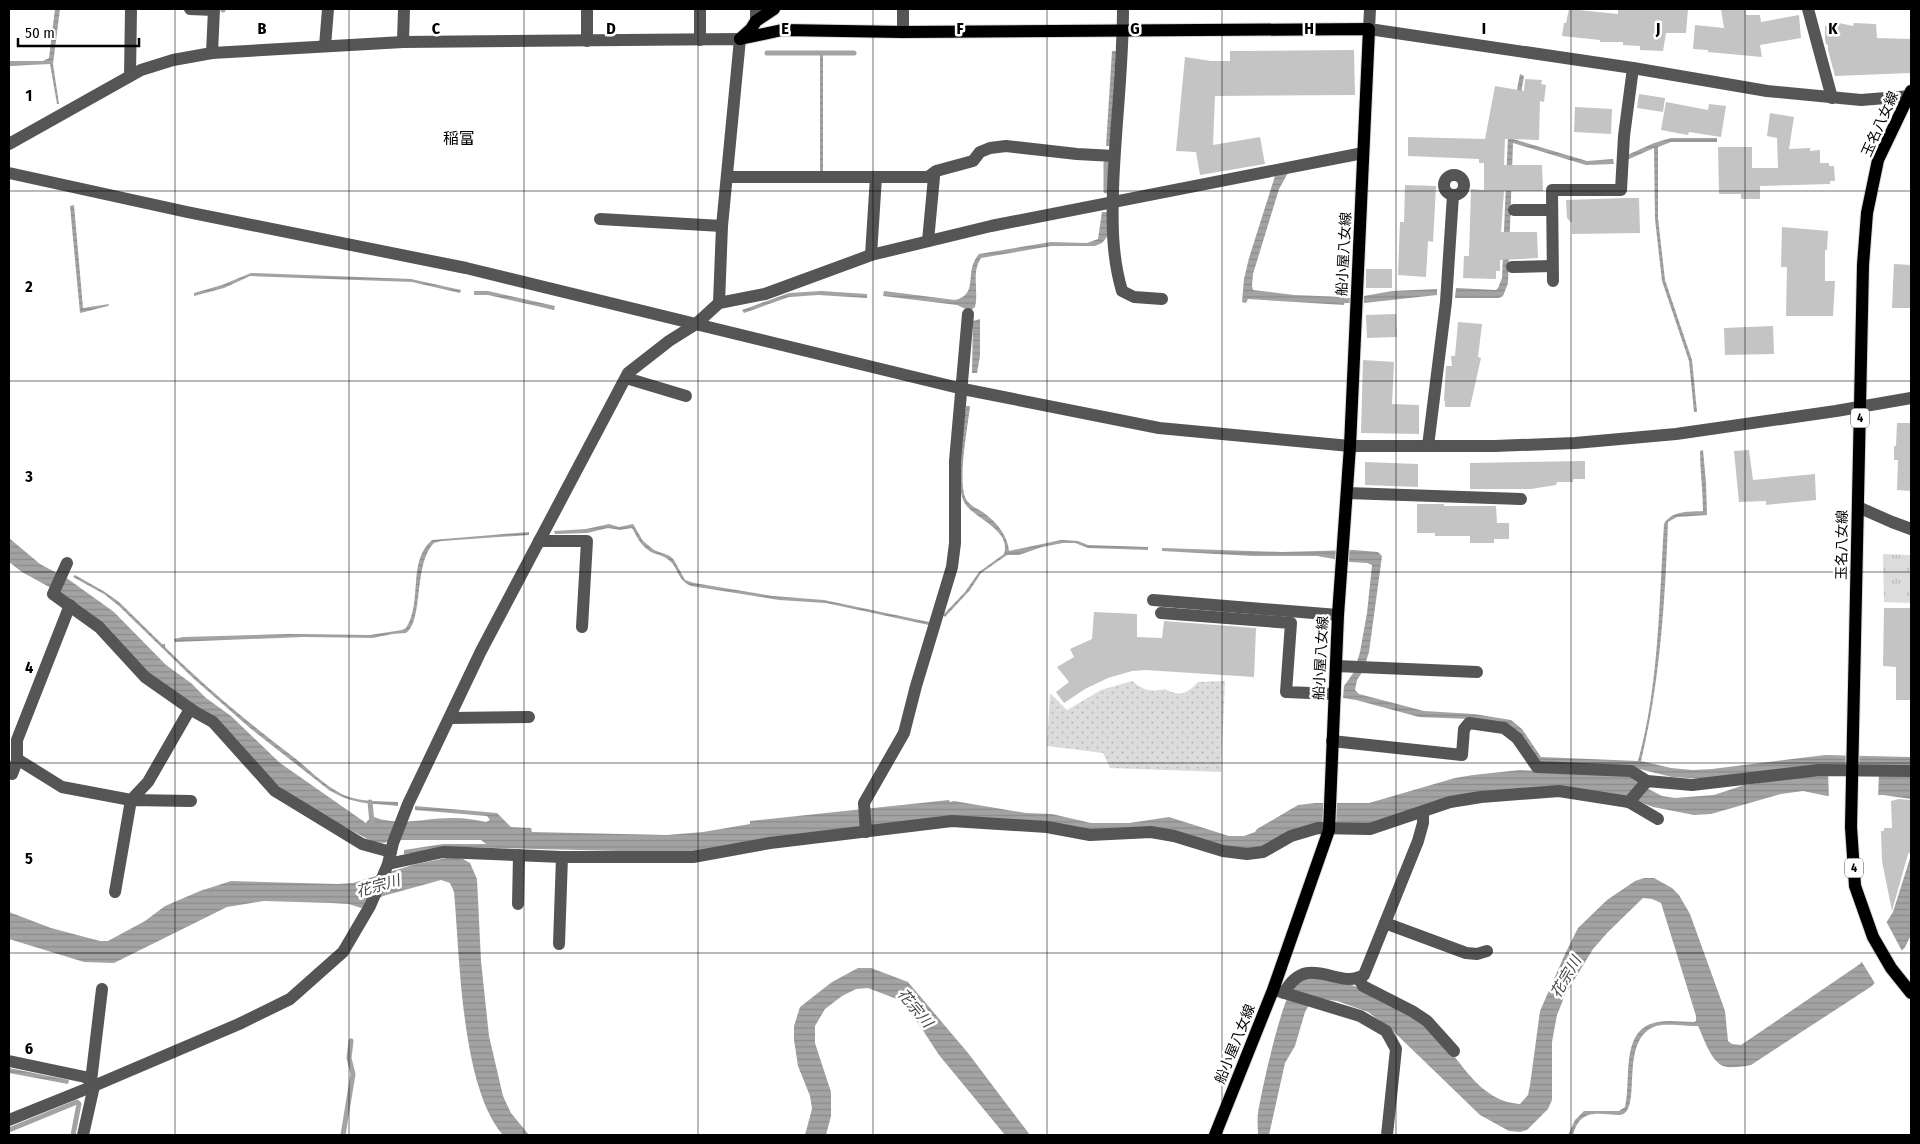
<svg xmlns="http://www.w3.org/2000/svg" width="1920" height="1144" font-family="'Fira Sans Condensed','Noto Sans JP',sans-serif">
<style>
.grass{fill:url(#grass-tufts)}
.park{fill:url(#park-dots)}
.water{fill:url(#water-rules)}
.pier{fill:#fff}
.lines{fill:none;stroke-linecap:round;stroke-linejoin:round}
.stream{stroke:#a3a3a3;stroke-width:5}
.building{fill:#c4c4c4}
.major-casing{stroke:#dbdbdb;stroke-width:14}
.minor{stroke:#555;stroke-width:12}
.major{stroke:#000;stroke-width:12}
.grid{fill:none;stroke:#000;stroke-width:1;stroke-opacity:0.55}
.labels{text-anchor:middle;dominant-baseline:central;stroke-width:5;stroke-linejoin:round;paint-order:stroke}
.shield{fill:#fff;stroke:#4c4c4c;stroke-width:1}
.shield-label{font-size:12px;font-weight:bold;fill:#000}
.street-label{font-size:14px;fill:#000;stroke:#fff}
.water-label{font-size:15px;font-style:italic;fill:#444;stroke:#fff}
.quarter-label{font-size:16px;fill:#000;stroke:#fff}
.grid-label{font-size:16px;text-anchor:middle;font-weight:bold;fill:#000;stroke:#fff;stroke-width:5;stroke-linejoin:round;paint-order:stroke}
</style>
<defs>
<pattern id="grass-tufts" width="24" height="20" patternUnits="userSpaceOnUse" patternTransform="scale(1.25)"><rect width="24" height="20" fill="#dcdcdc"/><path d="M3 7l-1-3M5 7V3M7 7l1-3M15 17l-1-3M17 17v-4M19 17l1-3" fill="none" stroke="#bbb"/></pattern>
<pattern id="park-dots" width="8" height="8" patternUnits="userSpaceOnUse" patternTransform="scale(1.25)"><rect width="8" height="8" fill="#dcdcdc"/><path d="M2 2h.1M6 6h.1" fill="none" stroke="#bbb" stroke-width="1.8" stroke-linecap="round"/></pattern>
<pattern id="water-rules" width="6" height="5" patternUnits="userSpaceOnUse" patternTransform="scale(1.25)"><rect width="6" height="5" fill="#a3a3a3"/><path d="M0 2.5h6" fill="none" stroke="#8b8b8b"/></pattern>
</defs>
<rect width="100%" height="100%" fill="#fff"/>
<polygon class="grass" points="1883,554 1911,555 1911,603 1884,602"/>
<path class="park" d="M1132 681C1145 691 1149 692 1165 689 1180 697 1187 694 1198 682L1225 681 1221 772 1110 768 1103 753 1047 746 1050 693 1067 710 1101 690Z"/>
<g class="water">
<polygon points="55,9 60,9 53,64 59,104 57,104 50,64 9,66 9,61 43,61 49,58"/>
<polygon points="1112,51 1116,51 1110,146 1106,146"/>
<rect x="820" y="54" width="3" height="118"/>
<polygon points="1520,74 1524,76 1513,139 1587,161 1613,159 1614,164 1586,165 1513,143 1508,283 1503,296 1499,298 1455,298 1456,288 1496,290 1498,288 1502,278 1508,136"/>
<polygon points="1671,138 1717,138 1717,142 1671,142 1658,147 1658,218 1665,280 1692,360 1697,412 1694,412 1689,361 1662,281 1655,219 1654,148 1627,160 1625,156 1654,143"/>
<polygon points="1288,173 1279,189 1253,274 1252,286 1253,290 1294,295 1344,297 1344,305 1248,299 1246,303 1242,302 1244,279 1249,258 1275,176"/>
<polygon points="74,205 83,308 109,304 108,306 80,313 70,206"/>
<path d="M1102 212H1109L1107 237 1102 243 1095 246H1051L981 258C971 273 979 291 975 307L970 311 957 305 883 296 884 291 955 300C980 294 963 272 979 254L1051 242 1087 243 1098 239Z"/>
<polygon points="251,273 411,279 461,290 460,293 412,282 250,276 224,288 194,296 194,293 222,285"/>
<polygon points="1437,289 1437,295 1364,303 1364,296 1392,291"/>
<polygon points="474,291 488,291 555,306 554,310 488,295 474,295"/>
<polygon points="821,291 867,294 867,298 818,295 789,297 744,313 742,310 789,293"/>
<polygon points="980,319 980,356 977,373 972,373 973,321"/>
<path d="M966 406H970C968 426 957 482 966 499 969 505 976 508 981 511 995 520 1008 535 1009 551L1061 540 1078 541 1088 545 1148 547V550L1088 548 1075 543H1063L1042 547 1019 555H1007L981 573 970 590 945 617 943 615 965 592 979 572 1004 554C1012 529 972 518 964 502 954 483 963 427 966 406Z"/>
<path d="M1703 450 1706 483 1707 515 1677 517 1668 522C1665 602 1660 683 1641 761L1671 768 1693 770 1712 769 1825 755 1911 757V766L1708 779 1672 777 1635 768 1536 761 1516 733 1469 719 1419 717 1356 700 1343 698 1344 686 1354 672 1360 652 1367 613 1372 565 1367 563 1351 562 1317 556H1253L1162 551V548L1282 552 1354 550 1378 552 1382 556 1369 652 1363 671 1357 680 1355 690 1359 694 1424 711 1474 714 1511 720 1522 729 1541 757 1638 761C1659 686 1659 602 1664 524 1672 510 1689 512 1703 511 1703 491 1700 471 1700 451Z"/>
<path d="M609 524 619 527 633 524 643 541 654 550 670 556 674 560 685 580 694 583 773 596 824 600 929 622V625L826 603 779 600 691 586C679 581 679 572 672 563 666 556 658 555 651 552 641 546 637 537 632 528L620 530 608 528 587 533 555 534 554 531 586 529Z"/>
<path d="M529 532V535L441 541 434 543C413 564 424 621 406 633L392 634 373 638 304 637 175 642 174 639 183 637 288 634 370 635 402 630 406 628C423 602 407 561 432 540Z"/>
<path d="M9 538 40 564 68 579 114 612 166 665 191 683 206 698 231 716 280 763 366 823 368 820 374 817C399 827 430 817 455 818 465 818 476 820 486 822L490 820 487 816 415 810V806L497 813 511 827 531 828 532 832 667 835 703 832 750 824V821L949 800 950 802 954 801 1026 813 1052 814 1091 823H1129L1169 817 1229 836H1244L1255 832 1257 829 1298 805 1315 803H1369L1455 778 1473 775 1520 770 1629 775 1641 785 1662 796 1675 798 1714 795 1744 785 1823 774 1911 775V799L1883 795 1827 796 1803 791 1781 794 1711 814 1694 815 1653 807 1640 802 1562 786 1367 824 1346 825 1263 847 1238 849 1168 831H1088L975 818 701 851 621 853 618 851 457 847 404 854V850L443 844H486L481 840H389L385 843 373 842 295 800 152 677 60 593 22 572 9 562Z"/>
<path d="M75 575 105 592 119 602 162 644H165V647C206 688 250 724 296 759 312 772 329 790 349 797 364 802 382 801 398 802V806C371 803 353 805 329 790L250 728 193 678 119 606 104 594 73 577Z"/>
<path d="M1911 855V935L1905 947 1872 986 1751 1065C1743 1066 1731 1069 1723 1066 1710 1060 1704 1038 1698 1026 1687 1026 1666 1023 1656 1026 1617 1039 1644 1112 1620 1115 1597 1114 1580 1108 1573 1135H1568L1575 1120 1584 1111H1619L1625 1107C1632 1080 1619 1028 1658 1022 1669 1020 1682 1022 1694 1022L1696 1021V1016L1661 903 1652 899 1643 898 1608 932 1593 949 1565 995 1557 1015 1552 1042V1100L1548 1109 1527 1130 1520 1132 1509 1131 1480 1115 1392 1030 1368 1012 1337 1001 1313 998 1305 1012 1295 1046 1285 1063 1269 1135H1258C1258 1128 1257 1120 1258 1113 1261 1093 1283 991 1296 983 1303 977 1316 976 1325 977 1354 982 1400 1007 1424 1024 1457 1048 1473 1101 1520 1104L1528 1095 1530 1085 1540 1011 1565 954 1578 928 1607 900 1635 881 1644 878H1654L1672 888 1679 895 1690 914 1725 1011 1728 1041 1732 1044 1741 1045 1860 964 1893 912Z"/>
<path d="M452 857 463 859 470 863 477 879 481 961 489 1036 503 1096 511 1113 529 1135H503C461 1087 460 957 454 892L450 883 441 880 383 896 361 908 349 904 331 903 264 901 227 907 114 963 84 962 9 939V912L51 928 100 941H108L145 921 165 906 200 891 231 881 337 884 353 883 416 864Z"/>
<polygon points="858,968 871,968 908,982 968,1053 1030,1135 1005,1135 939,1055 909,1009 902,1001 868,988 856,989 842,996 825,1009 815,1026 815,1043 831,1092 831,1116 826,1135 805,1135 812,1109 810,1096 798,1066 794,1040 794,1026 800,1007 832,982"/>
<polygon points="9,1068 69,1080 68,1084 9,1073"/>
</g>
<g class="pier">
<polygon points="1828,772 1879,774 1878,797 1829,798"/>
<polygon points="1891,909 1891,911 1886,921 1902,951 1906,949 1876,985 1860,959"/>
</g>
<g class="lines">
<g class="stream">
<polyline points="223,10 223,9"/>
<polyline points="767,53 854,53"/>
<polyline points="1106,191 1106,163"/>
<polyline points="1338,301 1357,300"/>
<polyline points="370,802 372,823"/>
<polyline points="9,1130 77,1102 79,1104 73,1135"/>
<polyline points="343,1135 353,1074 349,1058 351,1041"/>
</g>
</g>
<g class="building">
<polygon points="1569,9 1618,14 1618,9 1688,9 1686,33 1666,33 1663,51 1640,50 1640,46 1623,45 1623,42 1600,42 1600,40 1562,36 1564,23 1566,23"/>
<polygon points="1721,9 1746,9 1746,15 1760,15 1761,22 1799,15 1801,38 1760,45 1762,57 1708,52 1708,50 1693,49 1695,25 1724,28"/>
<polygon points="1839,23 1853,26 1854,23 1876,24 1877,38 1911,39 1910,73 1835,76 1828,50 1828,45 1826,44 1825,39 1825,26 1839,26"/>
<polygon points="1354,50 1355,95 1215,96 1213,145 1260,137 1265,164 1200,175 1196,152 1176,151 1185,57 1211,61 1230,61 1230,51"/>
<polygon points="1525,79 1542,80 1541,84 1546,85 1544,102 1540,101 1539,140 1505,139 1504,165 1542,165 1543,191 1504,191 1501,232 1537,232 1538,258 1500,260 1500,271 1496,271 1496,279 1463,278 1464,256 1469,256 1471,189 1484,190 1484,163 1479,163 1479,159 1408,156 1408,137 1485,139 1495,86 1524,91"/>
<polygon points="1639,94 1665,98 1663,112 1637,108"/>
<polygon points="1666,102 1708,110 1709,104 1726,106 1721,137 1689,132 1688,135 1661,130"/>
<polygon points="1575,107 1612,109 1611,134 1574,132"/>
<polygon points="1770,113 1794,117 1789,149 1810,148 1810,151 1820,150 1820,163 1829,163 1829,166 1834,166 1835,181 1830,181 1830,184 1760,186 1760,199 1741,199 1741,194 1719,194 1718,147 1752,147 1752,168 1778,168 1777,138 1767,136"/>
<polygon points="1405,185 1436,186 1433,242 1428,241 1426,277 1398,275 1400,222 1404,222"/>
<polygon points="1627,198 1639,198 1640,233 1572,234 1572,223 1567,218 1566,200"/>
<polygon points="1782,227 1828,231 1827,250 1825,250 1825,281 1835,281 1833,316 1786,316 1787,267 1781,267"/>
<polygon points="1894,264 1911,265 1911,308 1892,308"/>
<rect x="1366" y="269" width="26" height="19"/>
<polygon points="1396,314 1397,337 1367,338 1366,315"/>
<polygon points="1458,322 1482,324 1478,357 1481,358 1470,407 1445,407 1445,401 1444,401 1446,366 1452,366 1451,356 1455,356"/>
<polygon points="1773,326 1774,354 1725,355 1724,328"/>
<polygon points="1363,360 1394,362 1392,404 1419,405 1419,434 1361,433"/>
<polygon points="1897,423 1911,423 1911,491 1897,490 1898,460 1894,460 1894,446 1896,446"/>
<polygon points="1749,450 1753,480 1815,474 1816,500 1766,505 1766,501 1739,502 1734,451"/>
<polygon points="1585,461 1585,479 1573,479 1573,482 1557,482 1556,485 1531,489 1470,489 1470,463"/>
<polygon points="1365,462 1418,464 1418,487 1365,485"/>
<polygon points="1417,504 1444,504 1444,506 1496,506 1497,523 1509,523 1509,539 1494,539 1494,543 1470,543 1470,536 1435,536 1435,533 1417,533"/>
<polygon points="1884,608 1911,608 1911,700 1896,700 1896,667 1883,666"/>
<polygon points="1094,612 1137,614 1137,637 1162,638 1164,621 1256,628 1254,677 1145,670 1132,671 1108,678 1085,689 1064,703 1056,692 1069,682 1057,667 1074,657 1070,649 1092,639"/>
<polygon points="1899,799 1911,800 1911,852 1908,854 1892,911 1882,861 1881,831 1884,831 1884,828 1892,828 1891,801"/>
</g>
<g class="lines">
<g class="major-casing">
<g id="major">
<polyline points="740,39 782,30 903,32 1369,29 1350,446 1338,615 1329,830 1273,990 1215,1135"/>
<polyline points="740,39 751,29 756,21 774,9"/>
<polyline points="1911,91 1878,160 1867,213 1863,265 1851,827 1855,886 1873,937 1891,968 1911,993"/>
</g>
</g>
<g class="minor">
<polyline points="190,9 214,10"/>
<path d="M1123 9C1123 69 1115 129 1113 189 1112 224 1112 257 1122 291L1134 297 1162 299"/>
<polyline points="1370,9 1369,29 1633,68 1767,91 1861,100 1911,96"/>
<polyline points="1808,9 1832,98"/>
<polyline points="756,21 756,9"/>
<polyline points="903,32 903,9"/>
<polyline points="700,40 700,9"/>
<polyline points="587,41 587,9"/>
<polyline points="403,42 404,9"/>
<polyline points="325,46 328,9"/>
<polyline points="212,53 214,9"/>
<polyline points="130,76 131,9"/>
<polyline points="9,144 141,70 173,60 212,53 403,42 740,39 722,226 719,303"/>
<polyline points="9,173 187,212 466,268 963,389 1159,428 1350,446 1495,446 1575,443 1676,434 1836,411 1911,398"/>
<circle cx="1454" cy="185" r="10"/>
<polyline points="727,177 934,177 928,241"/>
<polyline points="928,177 936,171 973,161 980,152 990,148 1006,146 1077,154 1114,156"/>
<polyline points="1514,210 1552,210"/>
<polyline points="600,219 722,226"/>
<polyline points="871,255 876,177"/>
<polyline points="1512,267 1552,266"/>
<polyline points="1553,281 1552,190 1621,190 1624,136 1633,68"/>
<polyline points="626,378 686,396"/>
<polyline points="1428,446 1446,302 1453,195"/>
<polyline points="1347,493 1521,499"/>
<polyline points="1858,507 1892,522 1911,529"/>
<polyline points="539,541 587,541 582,627"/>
<polyline points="67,563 53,594 99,627 145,677 195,712 213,722 275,791 362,844 391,852"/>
<polyline points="1153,600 1338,615"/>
<polyline points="1161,613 1291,623 1286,692 1335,694"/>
<polyline points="1336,666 1477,672"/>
<polyline points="450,718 529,717"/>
<polyline points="1332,741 1462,755 1464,729 1469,723 1504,728 1517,738 1537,767 1631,771 1647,781"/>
<polyline points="17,759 62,787 131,800 148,782 190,709"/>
<polyline points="12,774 17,761 17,740 70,605"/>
<polyline points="1629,802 1658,819"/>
<polyline points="866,832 864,803 904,733 916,686 952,567 955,543 955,461 968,314"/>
<polyline points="388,864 443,852 562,857 693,857 770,843 952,821 1047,827 1090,835 1151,832 1174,836 1223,851 1247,854 1263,852 1291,836 1318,828 1370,829 1450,802 1481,797 1559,791 1629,802 1647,781 1692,785 1819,770 1911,771"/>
<polyline points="115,892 131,800 191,801"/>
<polyline points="518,904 519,855"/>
<polyline points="1385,923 1466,953 1477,954 1487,951"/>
<polyline points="559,944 562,857"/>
<polyline points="1359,979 1363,986 1412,1011 1427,1021 1454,1051"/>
<polyline points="1278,991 1360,1016 1386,1031 1396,1049 1387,1135"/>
<path d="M1284 993C1308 950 1337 991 1364 975L1418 841 1423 823V812"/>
<polyline points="9,1061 85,1077 96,1085"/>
<polyline points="91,1081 102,989"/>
<polyline points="9,1120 96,1085 239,1024 290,999 343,952 370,906 388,864 393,843 408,804 481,651 628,373 669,341 696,324 719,303 765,294 871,255 991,226 1363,153"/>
<polyline points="83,1135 94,1086"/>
</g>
<use href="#major" class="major"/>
</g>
<path class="grid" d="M175 9V1135M349 9V1135M524 9V1135M698 9V1135M873 9V1135M1047 9V1135M1222 9V1135M1396 9V1135M1571 9V1135M1745 9V1135M9 191H1911M9 381H1911M9 572H1911M9 763H1911M9 953H1911"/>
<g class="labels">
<g class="shield">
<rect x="1851" y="408.5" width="18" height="19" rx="4"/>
<rect x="1845" y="858.5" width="18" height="19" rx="4"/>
</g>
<g class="shield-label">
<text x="1860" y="418">4</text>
<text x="1854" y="868">4</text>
</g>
<g class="street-label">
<text transform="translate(1880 124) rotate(-66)">玉名八女線</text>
<text transform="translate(1344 254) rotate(-87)">船小屋八女線</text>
<text transform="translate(1842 545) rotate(-89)">玉名八女線</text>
<text transform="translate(1321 658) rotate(-87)">船小屋八女線</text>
<text transform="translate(1235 1044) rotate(-68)">船小屋八女線</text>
</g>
<g class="water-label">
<text transform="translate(378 886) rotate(-16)">花宗川</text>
<text transform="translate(1566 977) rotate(-60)">花宗川</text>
<text transform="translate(915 1008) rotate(50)">花宗川</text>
</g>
<g class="quarter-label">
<text x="459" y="138">稲富</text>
</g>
</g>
<g class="grid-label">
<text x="262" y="34">B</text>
<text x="436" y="34">C</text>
<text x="611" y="34">D</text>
<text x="785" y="34">E</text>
<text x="960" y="34">F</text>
<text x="1135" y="34">G</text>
<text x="1309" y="34">H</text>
<text x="1484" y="34">I</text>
<text x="1658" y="34">J</text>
<text x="1833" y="34">K</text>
<text x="29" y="101">1</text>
<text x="29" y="292">2</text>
<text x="29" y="482">3</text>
<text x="29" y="673">4</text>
<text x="29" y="864">5</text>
<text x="29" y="1054">6</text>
</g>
<rect width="1920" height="1144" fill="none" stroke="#000000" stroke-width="20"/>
<path d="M18 38v8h121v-8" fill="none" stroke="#000000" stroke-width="2.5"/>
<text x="25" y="38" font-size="15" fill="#000000" stroke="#ffffff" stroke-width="4" paint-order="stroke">50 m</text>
</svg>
